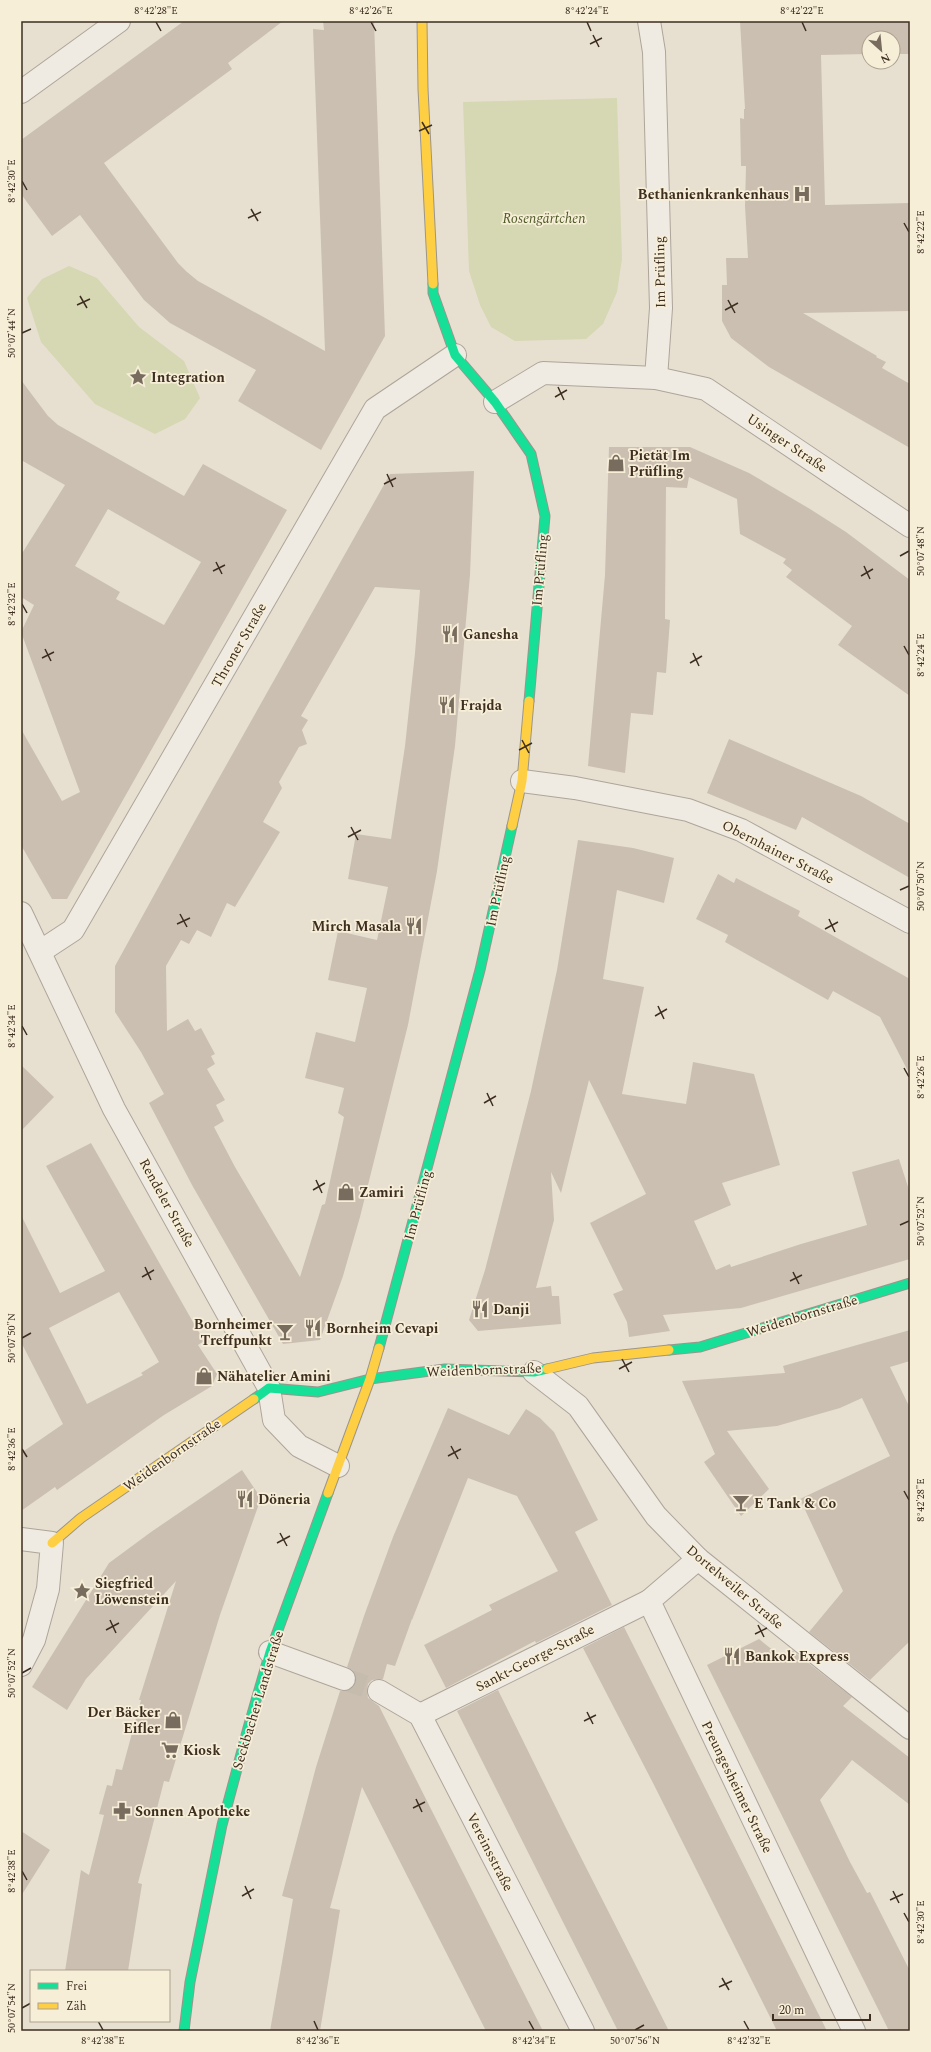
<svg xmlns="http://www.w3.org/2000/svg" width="931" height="2052" font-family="Spectral,serif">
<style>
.green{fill:#d6d7b3}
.building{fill:#cbbfb2;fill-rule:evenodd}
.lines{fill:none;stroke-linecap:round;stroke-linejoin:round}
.street-tunnel{stroke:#c5bcae;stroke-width:22;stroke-dasharray:22 11;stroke-linecap:butt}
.street-casing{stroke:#ada599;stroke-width:24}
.fast-casing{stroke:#9c958a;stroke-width:11}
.slow-casing{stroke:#9c958a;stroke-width:11}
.street{stroke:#efebe3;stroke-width:22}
.fast{stroke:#16e098;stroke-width:9}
.slow{stroke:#ffcf43;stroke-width:9}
.ticks{fill:none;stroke:#3d2e20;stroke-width:1.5}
.labels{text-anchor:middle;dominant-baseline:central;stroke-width:3.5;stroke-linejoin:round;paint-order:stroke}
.poi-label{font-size:14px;font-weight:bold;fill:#3d2e20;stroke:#f7eed8;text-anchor:start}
.park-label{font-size:14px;font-style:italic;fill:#4d5a26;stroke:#f7eed8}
.street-label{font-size:14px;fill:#3d2e20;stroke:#f7eed8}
.neatline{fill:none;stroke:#3d2e20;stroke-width:1.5}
.ticks-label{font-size:10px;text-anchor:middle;fill:#3d2e20}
</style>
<rect width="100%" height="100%" fill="#e7e0d1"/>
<g class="green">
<polygon points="617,98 622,259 617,292 603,324 586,339 515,341 491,327 480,305 469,271 463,102"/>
<polygon points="69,266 97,278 139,327 184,361 200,398 185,419 155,434 95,404 41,342 27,298 42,279"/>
</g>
<g class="building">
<polygon points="184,21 283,21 228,63 232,69 104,163 178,263 187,272 198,281 325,351 313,29 324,30 323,21 374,21 385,336 321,450 238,401 256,370 170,323 144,300 80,215 52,236 21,194 21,140"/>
<polygon points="740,21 910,21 910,54 893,54 893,38 869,38 869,54 821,55 825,205 910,203 910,311 803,313 877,356 876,357 886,362 882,368 910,384 910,448 769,367 731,338 722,321 722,285 727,285 726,258 748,258 745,206 746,166 741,166 740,118 744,119 744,109 745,109"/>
<path d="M21 380 48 416 58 425 184 496 203 464 287 510 67 899H52L21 845V729L62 801 80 792 21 632 34 605 21 597V555L65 485 21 460ZM108 509 201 562 164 625 116 599 120 592 75 566Z"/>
<polygon points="609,447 690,447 749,473 810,509 846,532 910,580 910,696 838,645 852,626 786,577 792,570 783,563 786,559 740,534 737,499 689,477 687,488 666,487 665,619 670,620 666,673 657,672 653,715 631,713 625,773 588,766 605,575"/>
<path d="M474 471 470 575 455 746 437 871 408 1025 360 1217 343 1276 320 1340 283 1344 192 1185 149 1103 164 1094 141 1052 115 1012V966L192 826 390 474ZM375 587 420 590 415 653 405 746 391 839 356 834 348 879 388 887 377 940 338 931 328 980 367 988 355 1042 316 1032 305 1078 344 1088 338 1113 344 1117 325 1204 322 1205 300 1277 235 1167 214 1127 224 1121 216 1105 225 1100 207 1069 215 1064 211 1056 215 1054 201 1028 195 1031 188 1019 167 1031 166 966 181 940 189 944 197 930 211 937 227 903 235 907 280 832 263 822 282 788 279 782 299 747 307 744 302 730 308 720 301 716Z"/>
<polygon points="729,739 861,796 910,824 910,878 802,817 796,830 707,793"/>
<polygon points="578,840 633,848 674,858 664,903 617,890 603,979 644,987 622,1094 686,1104 693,1062 754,1074 780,1165 722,1183 731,1205 694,1221 716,1270 730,1264 731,1267 801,1244 867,1225 852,1172 899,1159 910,1193 910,1259 741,1308 663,1315 670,1331 629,1337 627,1322 613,1294 623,1290 590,1223 646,1194 589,1080 561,1193 551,1172 554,1220 536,1288 551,1286 552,1296 559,1296 561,1324 478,1331 469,1320 485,1270 531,1091 557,970"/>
<polygon points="718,874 734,883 736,878 800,911 798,916 910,979 910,1075 880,1017 833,991 828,1000 725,942 728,935 696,919"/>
<polygon points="21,1065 54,1097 21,1131"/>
<path d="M91 1143 193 1322 204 1341 198 1345 217 1374 212 1386 164 1415 57 1490 55 1487 21 1511V1453L63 1424 21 1342V1215L60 1293 105 1271 46 1166ZM119 1292 159 1362 141 1373 143 1375 87 1404 49 1328Z"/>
<polygon points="910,1330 910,1361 890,1367 910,1408 910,1641 870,1680 809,1632 843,1591 800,1499 890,1456 862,1398 840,1408 777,1426 727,1431 769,1489 741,1516 704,1462 715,1454 682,1381 785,1373 783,1366"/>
<polygon points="448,1408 509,1435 526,1409 540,1418 554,1432 598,1520 575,1532 612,1605 536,1643 535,1641 446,1688 424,1645 492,1610 489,1605 558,1571 517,1496 468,1478 412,1620 412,1619 395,1666 387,1664 383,1679 372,1680 368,1684 367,1691 368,1698 379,1706 543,2031 486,2031 362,1787 330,1908 340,1910 320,2031 270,2031 293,1899 282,1896 316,1767 340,1691 346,1691 352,1689 356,1683 356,1677 354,1671 347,1667 364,1616 393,1537"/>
<polygon points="242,1470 261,1498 220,1615 169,1782 164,1781 138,1883 142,1884 128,1971 65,1971 81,1870 89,1875 104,1815 99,1814 107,1785 112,1786 116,1769 122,1770 141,1700 139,1700 176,1581 86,1679 67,1710 32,1687 109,1563 151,1532"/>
<polygon points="624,1627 677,1732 827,2031 777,2031 653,1783 583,1648"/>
<polygon points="759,1639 785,1660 793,1651 852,1697 843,1706 910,1758 910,1805 852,1760 820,1800 850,1862 867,1893 870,1892 910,1971 910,2031 889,2031 707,1665"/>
<polygon points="498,1690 565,1826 669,2031 618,2031 565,1926 457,1711"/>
<polygon points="21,1831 50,1850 21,1896"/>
</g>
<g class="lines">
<polyline class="street-tunnel" points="344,1679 379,1691"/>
<g class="street-casing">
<g id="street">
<polyline points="649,21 654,52 661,308 656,378"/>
<polyline points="21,92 119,21"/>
<polyline points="495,402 543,373 656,378 706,389 910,526"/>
<polyline points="522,781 575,788 688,810 741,830 910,922"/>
<polyline points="21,913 114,1109 269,1388 274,1420 299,1446 338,1466"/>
<polyline points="41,951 73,930 375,409 455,355"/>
<polyline points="534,1372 578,1406 656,1516 698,1559 910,1728"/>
<polyline points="21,1539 52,1543 48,1589 34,1640 21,1665"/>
<polyline points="698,1559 649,1601 854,2031"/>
<polyline points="270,1652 344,1679"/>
<polyline points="379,1691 420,1715 583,2031"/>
<polyline points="420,1715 649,1601"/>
</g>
</g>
<g class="fast-casing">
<g id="fast">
<polyline points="433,284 433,293 455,355 495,402 531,454 545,516 529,701"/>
<polyline points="379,1348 480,970 512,826"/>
<polyline points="669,1350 700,1347 910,1283"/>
<polyline points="254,1399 269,1388 318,1392 370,1379 445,1369 534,1372 547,1369"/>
<polyline points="184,2031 190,1982 222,1825 248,1728 270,1652 328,1493"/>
</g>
</g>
<g class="slow-casing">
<g id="slow">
<polyline points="422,21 423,89 433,284"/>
<polyline points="512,826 522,781 529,701"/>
<polyline points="547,1369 593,1358 669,1350"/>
<polyline points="328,1493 370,1379 379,1348"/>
<polyline points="52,1543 81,1518 254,1399"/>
</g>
</g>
<use href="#street" class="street"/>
<use href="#fast" class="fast"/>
<use href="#slow" class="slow"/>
</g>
<path class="ticks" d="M156 22 161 31M371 22 376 31M587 22 591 31M802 22 806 31M593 35 599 47M590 44 602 38M422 122 429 134M419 131 432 125M22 181 27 190M251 209 258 221M248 218 261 212M904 223 909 232M80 296 87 308M728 300 735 313M77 305 90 299M725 310 738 303M22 333 31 329M558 387 564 400M555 397 567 390M387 474 393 487M384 484 396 478M900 556 909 551M216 562 222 574M864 566 870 579M213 571 225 565M861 576 873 569M22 604 27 613M904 646 909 655M45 649 51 661M693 653 699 666M42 658 54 652M690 663 702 656M522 740 529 753M519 750 532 743M351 827 358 840M348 837 361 830M900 890 909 886M180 914 187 927M829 919 835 932M177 924 190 918M825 929 838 922M658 1006 664 1019M655 1016 667 1009M22 1026 27 1035M904 1068 909 1077M487 1093 493 1106M484 1103 496 1096M316 1180 322 1193M313 1190 325 1183M900 1225 909 1221M145 1267 151 1280M793 1272 799 1284M142 1277 154 1270M790 1281 802 1275M22 1338 31 1333M622 1359 629 1372M619 1369 632 1362M451 1446 458 1459M22 1449 27 1457M448 1456 461 1449M904 1491 909 1500M280 1533 287 1546M277 1543 290 1536M110 1620 116 1633M758 1625 764 1637M106 1630 119 1623M755 1634 767 1628M22 1673 31 1668M587 1712 593 1724M584 1721 596 1715M416 1799 422 1812M413 1808 425 1802M22 1871 27 1880M245 1886 251 1899M893 1891 899 1903M242 1896 254 1889M890 1900 903 1894M904 1913 909 1922M722 1978 729 1990M719 1987 732 1981M22 2008 31 2003M98 2021 103 2030M314 2021 318 2030M529 2021 534 2030M744 2021 749 2030M635 2030 644 2025"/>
<defs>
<g id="hospital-bare" transform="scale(1.38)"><path d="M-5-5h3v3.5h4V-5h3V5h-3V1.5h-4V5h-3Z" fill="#786c5e" stroke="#f7eed8" stroke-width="2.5" paint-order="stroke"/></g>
<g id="sight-bare" transform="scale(1.38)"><path d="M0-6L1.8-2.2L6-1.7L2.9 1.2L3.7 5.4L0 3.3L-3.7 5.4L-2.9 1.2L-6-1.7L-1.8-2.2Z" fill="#786c5e" stroke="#f7eed8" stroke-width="2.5" paint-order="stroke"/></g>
<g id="shop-bare" transform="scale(1.38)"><path d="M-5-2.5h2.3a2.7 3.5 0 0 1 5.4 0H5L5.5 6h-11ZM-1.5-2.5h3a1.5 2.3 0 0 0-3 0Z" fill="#786c5e" stroke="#f7eed8" stroke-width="2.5" paint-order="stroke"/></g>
<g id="restaurant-bare" transform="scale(1.38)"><path d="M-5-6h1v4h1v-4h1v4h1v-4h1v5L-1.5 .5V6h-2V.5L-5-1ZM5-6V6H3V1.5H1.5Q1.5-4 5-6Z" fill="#786c5e" stroke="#f7eed8" stroke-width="2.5" paint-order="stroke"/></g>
<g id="bar-bare" transform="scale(1.38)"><path d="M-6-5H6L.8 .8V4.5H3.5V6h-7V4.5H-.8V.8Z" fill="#786c5e" stroke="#f7eed8" stroke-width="2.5" paint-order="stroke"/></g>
<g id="supermarket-bare" transform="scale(1.38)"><path d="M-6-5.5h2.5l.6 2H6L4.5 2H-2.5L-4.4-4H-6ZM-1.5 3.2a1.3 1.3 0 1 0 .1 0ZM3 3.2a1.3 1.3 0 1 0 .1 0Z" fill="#786c5e" stroke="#f7eed8" stroke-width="2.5" paint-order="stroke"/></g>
<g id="pharmacy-bare" transform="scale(1.38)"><path d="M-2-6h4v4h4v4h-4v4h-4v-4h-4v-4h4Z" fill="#786c5e" stroke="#f7eed8" stroke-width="2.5" paint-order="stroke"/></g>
</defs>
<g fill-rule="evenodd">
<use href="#hospital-bare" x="802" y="194"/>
<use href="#sight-bare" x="138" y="377"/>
<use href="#shop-bare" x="616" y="463"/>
<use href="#restaurant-bare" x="450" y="634"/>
<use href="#restaurant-bare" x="447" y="705"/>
<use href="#restaurant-bare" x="414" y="926"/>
<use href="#shop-bare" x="346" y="1192"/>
<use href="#restaurant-bare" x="480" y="1309"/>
<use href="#restaurant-bare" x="313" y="1328"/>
<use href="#bar-bare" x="285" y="1332"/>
<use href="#shop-bare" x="204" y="1376"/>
<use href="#restaurant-bare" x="245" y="1499"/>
<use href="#bar-bare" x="741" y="1503"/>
<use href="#sight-bare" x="82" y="1591"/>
<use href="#restaurant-bare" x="732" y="1656"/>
<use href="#shop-bare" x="173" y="1720"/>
<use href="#supermarket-bare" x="170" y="1750"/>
<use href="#pharmacy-bare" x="122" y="1811"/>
</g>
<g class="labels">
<g class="poi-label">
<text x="789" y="194" text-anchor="end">Bethanienkrankenhaus</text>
<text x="151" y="377">Integration</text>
<text x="629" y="455">Pietät Im<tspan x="629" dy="16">Prüfling</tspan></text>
<text x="463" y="634">Ganesha</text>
<text x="460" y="705">Frajda</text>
<text x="401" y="926" text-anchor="end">Mirch Masala</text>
<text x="359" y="1192">Zamiri</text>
<text x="493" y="1309">Danji</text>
<text x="272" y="1324" text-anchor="end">Bornheimer<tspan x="272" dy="16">Treffpunkt</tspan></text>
<text x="326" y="1328">Bornheim Cevapi</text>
<text x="217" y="1376">Nähatelier Amini</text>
<text x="258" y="1499">Döneria</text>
<text x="754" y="1503">E Tank &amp; Co</text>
<text x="95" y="1583">Siegfried<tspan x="95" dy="16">Löwenstein</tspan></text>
<text x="745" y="1656">Bankok Express</text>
<text x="160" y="1712" text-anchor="end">Der Bäcker<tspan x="160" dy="16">Eifler</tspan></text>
<text x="183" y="1750">Kiosk</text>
<text x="135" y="1811">Sonnen Apotheke</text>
</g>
<g class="park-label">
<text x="544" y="218">Rosengärtchen</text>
</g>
<g class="street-label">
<text transform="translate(660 272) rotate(-91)">Im Prüfling</text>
<text transform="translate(787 443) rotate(34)">Usinger Straße</text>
<text transform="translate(540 570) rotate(-85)">Im Prüfling</text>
<text transform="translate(239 645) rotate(-60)">Throner Straße</text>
<text transform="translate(778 852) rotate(27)">Obernhainer Straße</text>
<text transform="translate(498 891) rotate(-78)">Im Prüfling</text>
<text transform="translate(167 1203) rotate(61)">Rendeler Straße</text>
<text transform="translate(418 1205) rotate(-75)">Im Prüfling</text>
<text transform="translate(802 1316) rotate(-17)">Weidenbornstraße</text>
<text transform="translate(484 1370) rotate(-2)">Weidenbornstraße</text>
<text transform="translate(172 1455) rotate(-35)">Weidenbornstraße</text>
<text transform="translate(735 1587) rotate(40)">Dortelweiler Straße</text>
<text transform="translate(535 1658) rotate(-27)">Sankt-George-Straße</text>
<text transform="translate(258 1700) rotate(-73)">Seckbacher Landstraße</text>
<text transform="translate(737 1787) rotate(64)">Preungesheimer Straße</text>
<text transform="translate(490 1852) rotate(63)">Vereinsstraße</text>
</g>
</g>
<rect width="931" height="2052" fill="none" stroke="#f7eed8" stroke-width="44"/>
<rect x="30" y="1970" width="140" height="52" fill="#f7eed8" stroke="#ada18e"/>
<rect x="38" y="1983" width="20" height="6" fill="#16e098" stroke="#ada18e"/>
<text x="66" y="1990" font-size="12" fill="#3d2e20">Frei</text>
<rect x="38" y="2003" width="20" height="6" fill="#ffcf43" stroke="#ada18e"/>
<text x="66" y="2010" font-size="12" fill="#3d2e20">Zäh</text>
<g transform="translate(881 50) rotate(153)"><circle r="19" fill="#f7eed8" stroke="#ada18e"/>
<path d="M0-3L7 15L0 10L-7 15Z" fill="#786c5e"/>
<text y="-6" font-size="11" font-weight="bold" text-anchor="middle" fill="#3d2e20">N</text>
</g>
<path d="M773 2014v6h97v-6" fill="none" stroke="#3d2e20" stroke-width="2"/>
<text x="779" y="2014" font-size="12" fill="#3d2e20" stroke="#f7eed8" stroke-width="3" paint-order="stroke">20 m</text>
<rect x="22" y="22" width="887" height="2008" class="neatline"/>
<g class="ticks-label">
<text x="156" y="14">8°42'28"E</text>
<text x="371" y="14">8°42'26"E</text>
<text x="587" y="14">8°42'24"E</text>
<text x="802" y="14">8°42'22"E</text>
<text transform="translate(11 181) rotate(-90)" y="4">8°42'30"E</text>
<text transform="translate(920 232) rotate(-90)" y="4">8°42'22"E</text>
<text transform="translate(11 333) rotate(-90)" y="4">50°07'44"N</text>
<text transform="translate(920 551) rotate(-90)" y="4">50°07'48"N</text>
<text transform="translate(11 604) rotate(-90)" y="4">8°42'32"E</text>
<text transform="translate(920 655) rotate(-90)" y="4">8°42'24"E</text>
<text transform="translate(920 886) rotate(-90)" y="4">50°07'50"N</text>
<text transform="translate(11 1026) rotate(-90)" y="4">8°42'34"E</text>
<text transform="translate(920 1077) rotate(-90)" y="4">8°42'26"E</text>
<text transform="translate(920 1221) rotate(-90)" y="4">50°07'52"N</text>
<text transform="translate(11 1338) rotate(-90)" y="4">50°07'50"N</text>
<text transform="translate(11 1449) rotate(-90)" y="4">8°42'36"E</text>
<text transform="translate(920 1500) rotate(-90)" y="4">8°42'28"E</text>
<text transform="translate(11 1673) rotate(-90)" y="4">50°07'52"N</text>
<text transform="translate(11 1871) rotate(-90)" y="4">8°42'38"E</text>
<text transform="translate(920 1922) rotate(-90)" y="4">8°42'30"E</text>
<text transform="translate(11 2008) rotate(-90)" y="4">50°07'54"N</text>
<text x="103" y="2044">8°42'38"E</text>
<text x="318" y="2044">8°42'36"E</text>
<text x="534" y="2044">8°42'34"E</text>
<text x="635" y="2044">50°07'56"N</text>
<text x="749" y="2044">8°42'32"E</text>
</g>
</svg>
